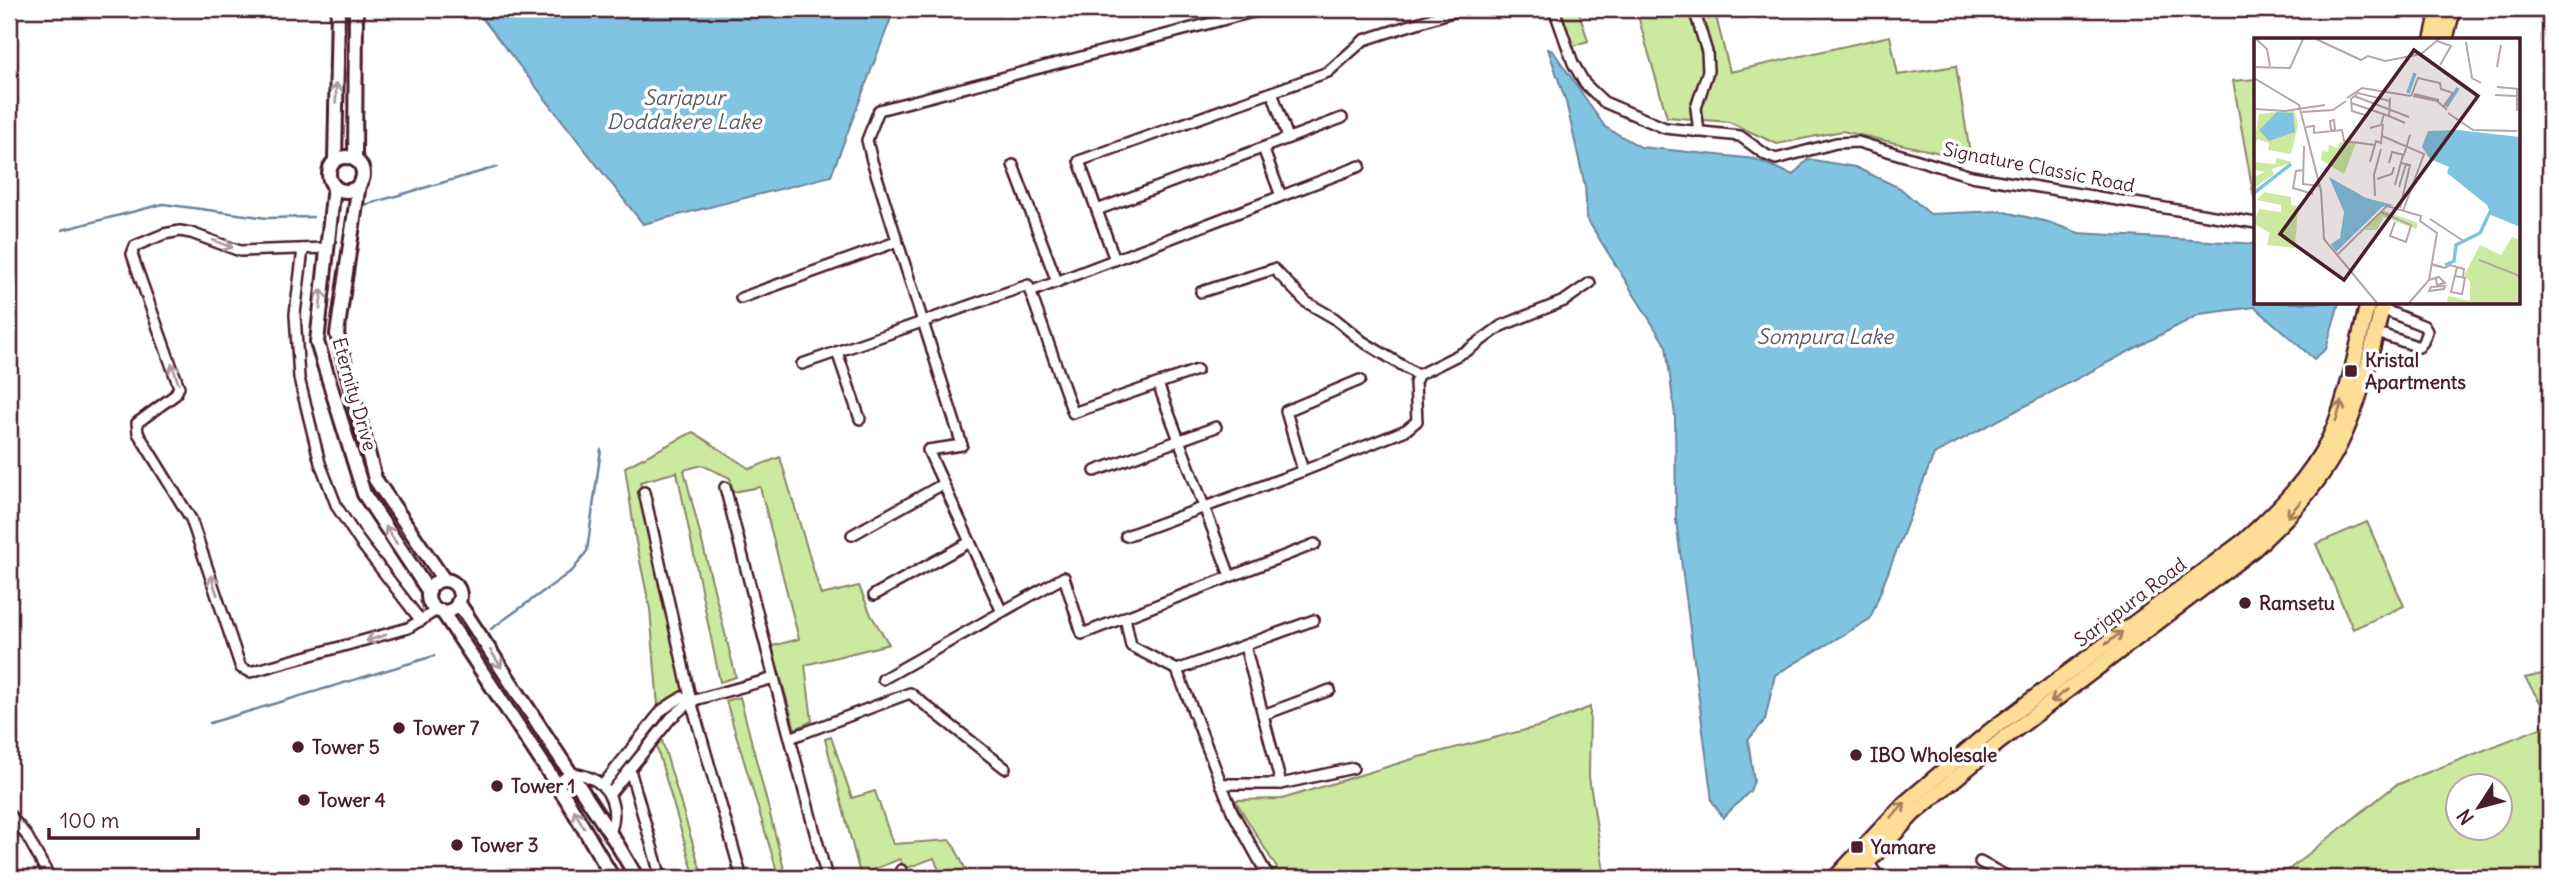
<svg xmlns="http://www.w3.org/2000/svg" width="2559" height="887" font-family="Delius,sans-serif">
<style>
.green{fill:#cce9a0;stroke:#8b8466;stroke-width:2;fill-rule:evenodd}
.water{fill:#81c4e2;stroke:#6b8299;stroke-width:2}
.lines{fill:none;stroke-linecap:round;stroke-linejoin:round}
.stream{stroke:#6b8299;stroke-width:2.5}
.street-casing{stroke:#4a1f2b;stroke-width:14}
.secondary-casing{stroke:#4a1f2b;stroke-width:18}
.primary-casing{stroke:#4a1f2b;stroke-width:19}
.street{stroke:#fff;stroke-width:9}
.secondary{stroke:#fff;stroke-width:12}
.primary{stroke:#fedd96;stroke-width:14}
.oneway{stroke:#ae9aa0}
.oneway2{stroke:#a47e60}
.poi-dot{fill:#4a1f2b;stroke:#fff;stroke-width:2.5}
.labels{text-anchor:middle;dominant-baseline:central;stroke-width:7;stroke-linejoin:round;paint-order:stroke}
.street-label{font-size:19px;fill:#4a1f2b;stroke:#fff}
.poi-label{font-size:19px;font-weight:bold;fill:#4a1f2b;stroke:#fff;text-anchor:start}
.water-label{font-size:21px;font-style:italic;fill:#5d596b;stroke:#fff}
.inset-river{fill:none;stroke:#81c4e2;stroke-width:3.5}
.inset-road{fill:none;stroke:#b7a5aa;stroke-width:2}
.view{fill:#4a1f2b;fill-opacity:0.15;stroke:#4a1f2b;stroke-width:3.5}
.inset-edge{fill:none;stroke:#4a1f2b;stroke-width:3.5}
</style>
<rect width="100%" height="100%" fill="#fff"/>
<filter id="ink" filterUnits="userSpaceOnUse"><feTurbulence type="fractalNoise" baseFrequency=".0143" numOctaves="2"/><feDisplacementMap in="SourceGraphic" scale="14" xChannelSelector="R" yChannelSelector="G"/><feConvolveMatrix kernelMatrix="1 2 1 2 8 2 1 2 1" color-interpolation-filters="sRGB"/></filter>
<g filter="url(#ink)">
<g class="green">
<polygon points="1574,9 1578,9 1588,41 1572,46 1562,12"/>
<polygon points="1636,9 1714,9 1730,72 1890,36 1898,75 1956,66 1971,160 1842,131 1777,144 1729,122 1667,117"/>
<polygon points="2256,79 2256,209 2233,81"/>
<polygon points="693,432 750,469 780,457 821,595 859,586 871,615 889,644 805,665 812,721 795,729 772,646 799,639 760,487 733,492 730,478 702,465 684,470 736,677 720,682 677,472 640,482 683,691 670,697 658,706 650,609 636,542 625,467"/>
<polygon points="2367,522 2404,606 2353,629 2316,544"/>
<polygon points="2550,672 2550,718 2525,678"/>
<polygon points="740,697 786,877 787,878 779,878 726,701"/>
<polygon points="1590,707 1589,777 1605,878 1283,878 1235,800 1282,799 1419,757 1545,725"/>
<path d="M2550 724V878H2271L2287 871 2396 785ZM2458 786H2500V828H2458Z"/>
<polygon points="661,737 703,878 695,878 656,745"/>
<polygon points="831,737 852,798 875,791 893,844 951,840 970,878 942,878 934,858 904,869 900,859 864,873 866,878 861,878 825,739"/>
</g>
<g class="water">
<polygon points="475,9 889,9 891,18 831,176 643,224"/>
<polygon points="1548,49 1553,51 1605,127 1641,147 1755,159 1793,175 1808,159 1855,167 1900,188 1930,214 2000,211 2048,222 2079,233 2256,244 2256,303 2339,303 2326,349 2314,359 2255,307 2200,314 1934,454 1870,619 1775,675 1765,720 1748,740 1754,781 1750,791 1723,818 1712,801 1676,520 1675,416 1666,346 1587,219 1585,186 1566,102"/>
</g>
<g class="lines">
<g class="stream">
<polyline points="361,206 497,167"/>
<polyline points="62,230 163,204 267,218 313,217"/>
<polyline points="491,629 573,570 587,551 601,449"/>
<polyline points="210,723 434,656"/>
</g>
<g class="street-casing">
<g id="street">
<polyline points="1554,9 1573,63 1585,84 1604,102 1665,128 1740,136 1766,155 1776,159 1836,143 1858,142 1971,176 2256,223"/>
<polyline points="1694,9 1707,52 1708,71 1696,108 1699,132"/>
<polyline points="1272,92 1288,138"/>
<polyline points="1263,148 1281,196"/>
<polyline points="1013,165 1057,282"/>
<polyline points="1097,210 1342,118"/>
<polyline points="327,248 240,251 191,233 180,231 164,234 135,246 132,254 137,269 179,387 175,395 137,423 138,433 191,519 241,668 250,672 408,628 437,610"/>
<polyline points="303,249 295,314 299,378 320,463 337,507 360,542 421,621"/>
<polyline points="1115,260 1079,161 1328,72 1364,40 1461,9"/>
<polyline points="1030,292 1360,166"/>
<polyline points="1201,292 1274,269 1306,302 1334,318 1362,341 1418,375"/>
<polyline points="741,298 896,242"/>
<polyline points="2375,332 2419,347 2423,342 2427,331 2424,326 2382,309"/>
<polyline points="837,352 860,419"/>
<polyline points="802,364 1028,285 1073,413 1197,370"/>
<polyline points="1158,384 1230,576"/>
<polyline points="1095,471 1216,427"/>
<polyline points="1303,471 1286,411 1360,380"/>
<polyline points="644,492 691,701 742,878"/>
<polyline points="852,535 943,484"/>
<polyline points="1126,536 1303,471 1406,430 1417,421 1415,383 1418,375 1468,350 1501,326 1564,301 1590,283"/>
<polyline points="874,595 970,542"/>
<polyline points="1002,612 928,450 962,445 872,161 867,140 879,110 1264,9"/>
<polyline points="1125,617 1131,646 1177,670 1232,811 1269,878"/>
<polyline points="1245,646 1281,784"/>
<polyline points="1177,670 1314,620"/>
<polyline points="774,678 827,878"/>
<polyline points="883,679 1064,577 1082,634 1315,544"/>
<polyline points="1263,715 1330,690"/>
<polyline points="790,738 910,693 1005,768"/>
<polyline points="630,770 661,878"/>
<path d="M557 784C561 781 566 776 571 774 575 773 583 775 588 777 612 786 619 811 610 833"/>
<polyline points="1221,784 1281,784 1353,768"/>
<polyline points="602,786 662,710 682,697 691,701"/>
<polyline points="609,795 671,718 691,701 774,678 725,487"/>
<polyline points="9,814 27,836 50,878"/>
<polyline points="1867,860 1879,878"/>
<polyline points="1980,862 2010,878"/>
<polyline points="901,870 905,878"/>
</g>
</g>
<g class="secondary-casing">
<g id="secondary">
<circle cx="346" cy="174" r="17"/>
<polyline points="355,160 356,9"/>
<polyline points="335,161 338,9"/>
<polyline points="359,184 337,334 375,479 444,580"/>
<polyline points="334,186 317,342 364,494 429,592"/>
<circle cx="444" cy="596" r="16"/>
<polyline points="458,602 617,844 637,878"/>
<polyline points="442,611 567,800 613,878"/>
</g>
</g>
<g class="primary-casing">
<g id="primary">
<polyline points="2432,40 2439,9"/>
<polyline points="2445,40 2453,9"/>
<path d="M1835 878 1904 804 1990 731 2245 540C2278 510 2310 478 2330 437 2347 401 2358 343 2368 303"/>
<path d="M1853 878 1913 814 1998 743 2253 550C2281 524 2307 498 2328 465 2357 420 2371 355 2383 303"/>
</g>
</g>
<use href="#street" class="street"/>
<use href="#secondary" class="secondary"/>
<use href="#primary" class="primary"/>
</g>
<defs><path id="oneway-shaft" d="M-6 0H5M1.5-3L5.5 0L1.5 3" fill="none" stroke-width="1.6" stroke-linecap="round" stroke-linejoin="round" transform="scale(1.75)"/></defs>
<g class="oneway">
<use href="#oneway-shaft" transform="translate(336 93) rotate(-89)"/>
<use href="#oneway-shaft" transform="translate(223 244) rotate(21)"/>
<use href="#oneway-shaft" transform="translate(321 299) rotate(-84)"/>
<use href="#oneway-shaft" transform="translate(175 373) rotate(-108)"/>
<use href="#oneway-shaft" transform="translate(391 535) rotate(-123)"/>
<use href="#oneway-shaft" transform="translate(214 585) rotate(-108)"/>
<use href="#oneway-shaft" transform="translate(376 638) rotate(163)"/>
<use href="#oneway-shaft" transform="translate(496 659) rotate(57)"/>
<use href="#oneway-shaft" transform="translate(579 819) rotate(-120)"/>
</g>
<g class="oneway2">
<use href="#oneway-shaft" transform="translate(2339 411) rotate(-73)"/>
<use href="#oneway-shaft" transform="translate(2294 509) rotate(131)"/>
<use href="#oneway-shaft" transform="translate(2114 638) rotate(-37)"/>
<use href="#oneway-shaft" transform="translate(2059 696) rotate(143)"/>
<use href="#oneway-shaft" transform="translate(1898 810) rotate(-46)"/>
</g>
</g>
<g class="poi-dot">
<rect x="2344" y="364" width="14" height="14" rx="3.5"/>
<circle cx="2245" cy="603" r="7"/>
<circle cx="399" cy="728" r="7"/>
<circle cx="298" cy="747" r="7"/>
<circle cx="1856" cy="755" r="7"/>
<circle cx="497" cy="786" r="7"/>
<circle cx="304" cy="800" r="7"/>
<circle cx="457" cy="845" r="7"/>
<rect x="1850" y="840" width="14" height="14" rx="3.5"/>
</g>
<g class="labels">
<g class="street-label">
<text transform="translate(2039 167) rotate(11)">Signature Classic Road</text>
<text transform="translate(355 394) rotate(74)">Eternity Drive</text>
<text transform="translate(2130 602) rotate(-37)">Sarjapura Road</text>
</g>
<g class="poi-label">
<text x="2365" y="360">Kristal<tspan x="2365" dy="22">Apartments</tspan></text>
<text x="2259" y="603">Ramsetu</text>
<text x="413" y="728">Tower 7</text>
<text x="312" y="747">Tower 5</text>
<text x="1870" y="755">IBO Wholesale</text>
<text x="511" y="786">Tower 1</text>
<text x="318" y="800">Tower 4</text>
<text x="471" y="845">Tower 3</text>
<text x="1871" y="847">Yamare</text>
</g>
<g class="water-label">
<text x="684" y="97">Sarjapur<tspan x="684" dy="24">Doddakere Lake</tspan></text>
<text x="1825" y="336">Sompura Lake</text>
</g>
</g>
<g transform="translate(2254 38)">
<rect width="266" height="266" fill="#fff"/>
<path d="M40 72 44 87 37 116 14 112 15 105 4 101 0 107 5 76ZM86 104 102 105 90 136 67 122 68 113 74 114 75 107 83 110ZM23 120 39 124 18 131 20 136 0 150V139L11 134 0 132V124L21 126ZM10 154 37 159V167L44 168 41 210 13 207 16 195 0 186 5 171 27 174V167L3 162ZM129 172 164 185 162 191 129 179 123 192H110ZM258 199 266 202V265H193L194 258 216 263V243L210 238 226 207 247 217Z" fill="#cce9a0"/>
<path d="M23 74 39 75 41 94 15 103 5 92ZM203 92 266 99V189L237 177 233 167 193 135 195 129 176 121 168 109 174 93ZM75 139 112 160 140 167 128 169 82 214 77 206 86 200 90 174Z" fill="#81c4e2"/>
<path class="inset-river" d="M154 55 161 35M192 69 204 50M0 155 37 126M191 227 200 223 202 207 226 195 237 172"/>
<path class="inset-road" d="M2 1 13 11 16 28M62 1 107 22 114 18 131 23 167 16 185 1M183 3 197 8 186 27M212 4 218 40 227 45M0 29 36 30 49 1M243 29 247 7M0 40 45 67 67 153 70 201 123 265M243 49 266 51M263 51V73M160 56 185 62M241 57 262 58M100 58 155 79M157 58 164 40 186 45 187 51 199 55 189 69M159 58 183 63 193 72M93 60 108 50 157 58M136 60 135 78 151 85M97 65 135 78M0 71 31 73 71 67M48 74 79 72 92 63M194 75 219 92 263 93M114 78 98 73 97 61 104 55 136 63M80 82 81 92H77L76 83ZM52 89 60 88V95L88 92 90 103 121 107M116 90 127 87 130 76M128 98 170 116 149 173M50 108 49 146 66 148M116 124 122 103 127 105 129 86M135 125 138 114 150 117 156 97M50 132 42 133 39 150 59 156M123 141 138 136 140 129M141 147 149 117M145 149 152 126M121 158 120 137 127 111M146 170 156 127 147 125M127 174 157 187 152 204 136 198 141 184M176 181 211 204M84 216 133 168 167 178 166 183 183 195 175 242 155 265M225 222 266 238M178 226 191 230 179 227M191 230 196 227 210 231 209 239M201 238 211 240 208 256 197 254 203 229M175 242 185 239 191 245 183 247 182 241M191 248 190 251 175 253 177 249Z"/>
<path class="view" d="M160 12 224 58 90 242 26 196Z"/>
<rect width="266" height="266" class="inset-edge"/>
</g>
<rect width="2559" height="887" fill="none" stroke="#fff" stroke-width="35"/>
<rect x="18" y="18" width="2524" height="852" fill="none" stroke="#4a1f2b" stroke-width="2.5" filter="url(#ink)"/>
<g transform="translate(2479 807) rotate(234)"><circle r="33" fill="#ffffff" stroke="#b7a5aa" stroke-width="2"/>
<path d="M0-5L12 26L0 18L-12 26Z" fill="#4a1f2b"/>
<text y="-10" font-size="19" font-weight="bold" text-anchor="middle" fill="#4a1f2b">N</text>
</g>
<path d="M49 828v10h149v-10" fill="none" stroke="#4a1f2b" stroke-width="3.5"/>
<text x="60" y="828" font-size="21" fill="#4a1f2b" stroke="#ffffff" stroke-width="5" paint-order="stroke">100 m</text>
</svg>
